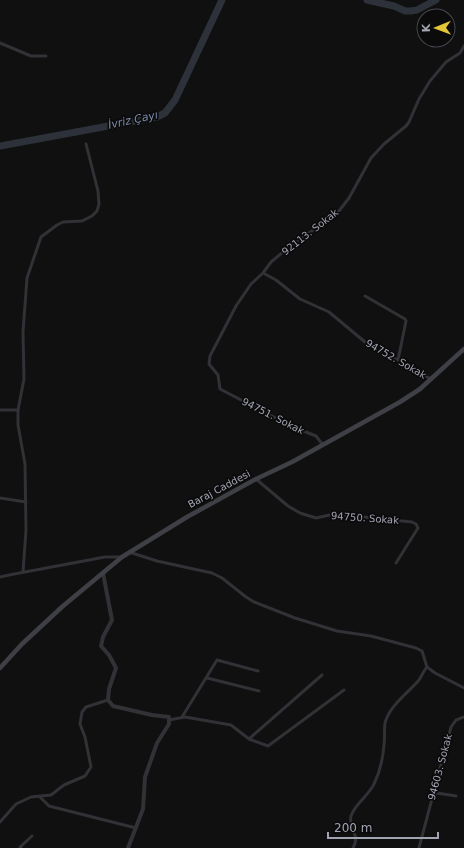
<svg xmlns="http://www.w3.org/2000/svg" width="464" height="848" font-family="'DejaVu Sans',sans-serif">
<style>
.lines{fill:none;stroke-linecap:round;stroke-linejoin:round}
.river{stroke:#2d323a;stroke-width:7}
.minor{stroke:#313136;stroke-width:3}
.tertiary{stroke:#313136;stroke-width:4}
.secondary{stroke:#3f4046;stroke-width:4.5}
.labels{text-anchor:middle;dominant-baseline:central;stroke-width:3.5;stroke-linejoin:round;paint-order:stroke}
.street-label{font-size:10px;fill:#a2a4b1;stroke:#0b0b0c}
.water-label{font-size:11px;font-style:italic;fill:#7b8caa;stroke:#0b0b0c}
</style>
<rect width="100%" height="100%" fill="#101011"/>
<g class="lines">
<g class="river">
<polyline points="367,0 394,6 405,11 411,11 417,10 436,0"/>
<polyline points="0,146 157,117 165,113 175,100 222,0"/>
</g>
<g class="minor">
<polyline points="0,43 31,56 46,56"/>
<polyline points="263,273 276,280 300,299 329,312 371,347 398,360 431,379"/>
<polyline points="365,296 405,319 406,321 398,360"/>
<polyline points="0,410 18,410"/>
<polyline points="323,445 316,436 291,426 220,389 218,375 209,364 210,356 236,306 251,284 263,273 271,262 295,242 329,220 339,211 349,198 371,158 384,144 406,126 409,122 419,99 430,81 446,62 460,53 464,46"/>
<polyline points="256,479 288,506 300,513 316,518 334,514 412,522 416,524 418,528 396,563"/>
<polyline points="0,498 26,502"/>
<polyline points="129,552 157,561 212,573 222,578 246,597 254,602 295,618 337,631 371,636 416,648 422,651 427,667"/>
<polyline points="23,572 26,530 25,464 18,425 18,410 24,379 23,332 27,278 41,237 57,225 63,222 82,221 92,216 97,211 99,204 98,191 86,144"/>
<polyline points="0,577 9,575 105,557 122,557"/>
<polyline points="427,667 435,673 464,688"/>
<polyline points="207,678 259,691"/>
<polyline points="182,717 217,660 258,671"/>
<polyline points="169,720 185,717 231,725 249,739 322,675"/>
<polyline points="249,739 268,746 344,690"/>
<polyline points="433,796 437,793 456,796"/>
<polyline points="40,797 49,806 136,828"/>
<polyline points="0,822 16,804 31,797 51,795 64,785 85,776 91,767 85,737 80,724 82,712 86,707 108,700"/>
<polyline points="21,848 20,847 32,836"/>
<path d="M353 848C361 834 348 830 351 816 354 805 369 795 374 784 380 772 383 757 384 745 385 738 384 730 385 723 389 706 408 693 419 680 422 676 423 671 427 667"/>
<polyline points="419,848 451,727 456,720 464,717"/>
</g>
<polyline class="tertiary" points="103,573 112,620 103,637 101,646 109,655 116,668 109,689 108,700 113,706 152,715 169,717 169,724 157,743 145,777 143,809 128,848"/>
<polyline class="secondary" points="0,668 22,644 63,606 122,557 187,517 256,479 292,462 400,402 420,389 464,349"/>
</g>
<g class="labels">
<g class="street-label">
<text transform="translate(310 232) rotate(-38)">92113. Sokak</text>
<text transform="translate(396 359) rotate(30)">94752. Sokak</text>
<text transform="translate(273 416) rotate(27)">94751. Sokak</text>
<text transform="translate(219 489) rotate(-28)">Baraj Caddesi</text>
<text transform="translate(365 518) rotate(4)">94750. Sokak</text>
<text transform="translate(440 767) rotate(-75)">94603. Sokak</text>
</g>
<g class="water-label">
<text transform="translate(133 120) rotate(-12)">İvriz Çayı</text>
</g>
</g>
<g transform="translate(436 28) rotate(269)"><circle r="19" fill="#0b0b0c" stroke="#47484e"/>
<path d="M0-3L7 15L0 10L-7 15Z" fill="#e3c636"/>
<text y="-6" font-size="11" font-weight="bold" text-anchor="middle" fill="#a2a4b1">K</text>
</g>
<path d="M328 832v6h110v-6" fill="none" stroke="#a2a4b1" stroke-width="2"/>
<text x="334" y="832" font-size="12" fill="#a2a4b1" stroke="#0b0b0c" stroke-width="3" paint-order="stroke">200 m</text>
</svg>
